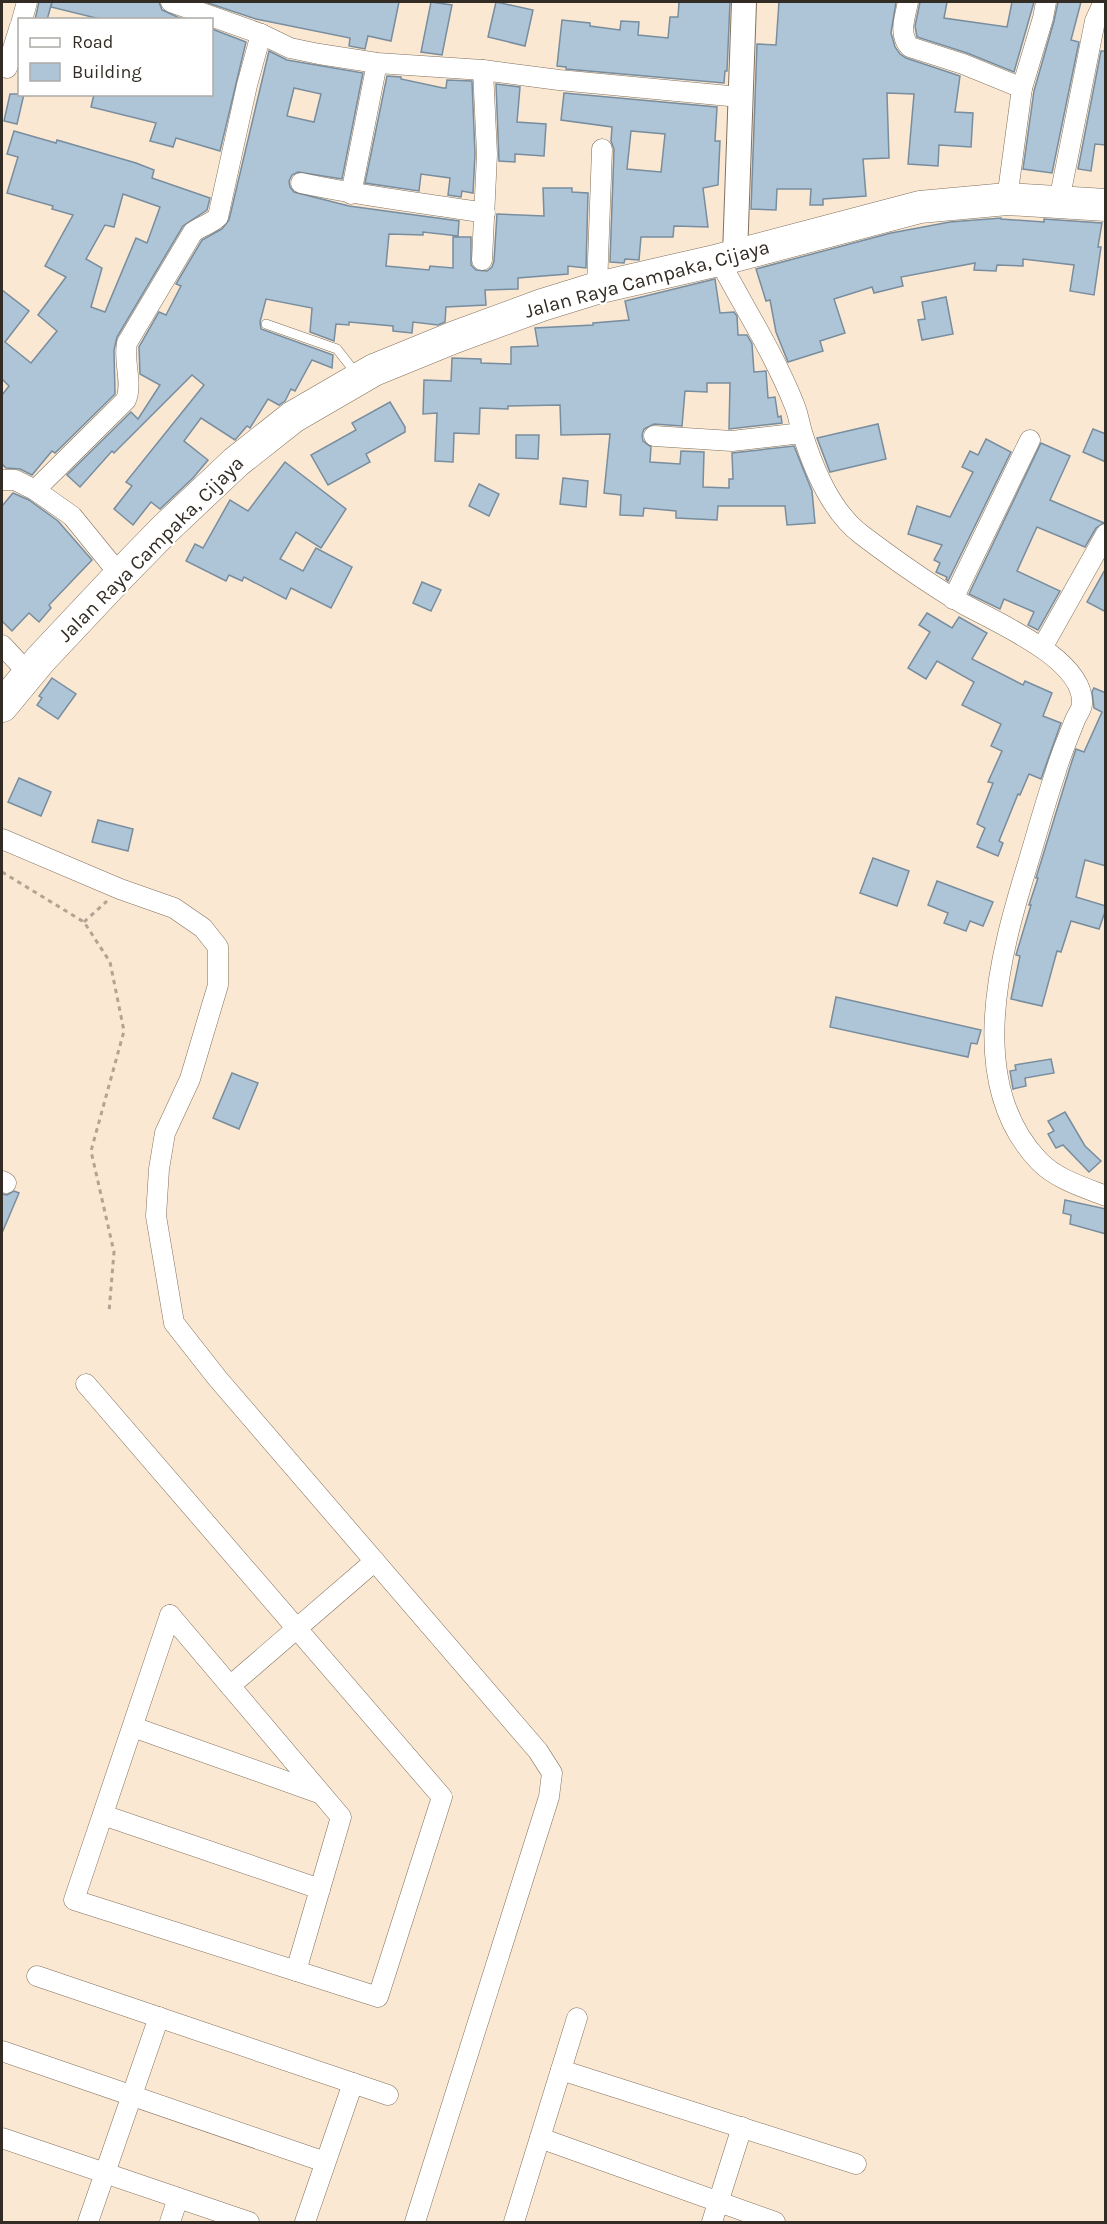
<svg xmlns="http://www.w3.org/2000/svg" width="1107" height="2224" font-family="Karla,sans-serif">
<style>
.building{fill:#aec4d7;stroke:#788d9e;stroke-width:1.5;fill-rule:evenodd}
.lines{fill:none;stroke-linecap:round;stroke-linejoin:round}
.service-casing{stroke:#81705d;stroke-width:10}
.minor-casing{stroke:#81705d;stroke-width:21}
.tertiary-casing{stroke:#81705d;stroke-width:26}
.primary-casing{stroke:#81705d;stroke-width:33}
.path{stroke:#b2a393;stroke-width:3;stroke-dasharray:4.5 4.5;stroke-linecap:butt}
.service{stroke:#fff;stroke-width:9}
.minor{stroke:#fff;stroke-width:20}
.tertiary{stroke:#fff;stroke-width:24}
.primary{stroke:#fff;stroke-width:32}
.labels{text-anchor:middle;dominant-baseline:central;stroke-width:4.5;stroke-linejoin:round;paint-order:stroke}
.street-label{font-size:20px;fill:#332c24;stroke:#fff}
</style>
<rect width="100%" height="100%" fill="#fbe8d2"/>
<g class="building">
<polygon points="39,2 52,2 47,20 35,20"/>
<polygon points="52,2 159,2 162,10 184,20 104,20 51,7"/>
<polygon points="205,2 399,2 391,41 368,36 365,49 349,46 350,38 256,19"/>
<polygon points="431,2 452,5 442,55 421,52"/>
<polygon points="496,2 533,10 525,46 488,37"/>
<polygon points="679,2 730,2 727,71 725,71 724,83 566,69 566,67 557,66 562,20 590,23 590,26 620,30 621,21 639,22 638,35 668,38 670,17 678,17"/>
<polygon points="779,2 896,2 891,33 895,47 900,54 906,58 960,76 955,112 973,113 971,147 939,145 938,166 908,164 914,94 887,93 889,158 863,159 866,196 823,199 823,205 810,205 811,189 777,189 776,210 751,209 757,44 776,45"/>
<polygon points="920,2 947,2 944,18 1007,27 1012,2 1034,2 1014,72 967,53 917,37 915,26"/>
<polygon points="1058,2 1081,2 1071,40 1079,42 1052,173 1023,169 1034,91 1054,21"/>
<polygon points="212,29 246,42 220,151 176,138 173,147 150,141 156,123 91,107 94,94 212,94"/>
<path d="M269 51 287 60 363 73 342 179 298 172 292 175 289 181 290 187 294 192 349 206 459 221 458 236 423 232V235L389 234 386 266 429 270 430 266 453 268V237H471V265L476 270 487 271 492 267 494 261 497 214 544 216 543 188H572V192L588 193 586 268 568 266V274L518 278V289L485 290 486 305 446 307 445 322 438 325 413 322 412 333 393 331V326L349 322V325L336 324 334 341 310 332 312 308 266 299 260 322 261 329 333 355 332 368 312 360 295 391 291 389 285 401 279 405 268 399 250 428 247 426 235 440 201 418 184 441 208 460 193 478 160 509 151 502 133 525 114 509 132 486 126 482 204 385 192 375 114 453 112 451 80 487 67 475 131 412 138 419 160 385 140 374 139 347 159 312 166 315 181 286 176 284 202 240 222 229 229 220ZM294 88 321 94 314 122 287 116Z"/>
<polygon points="1101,51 1106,51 1106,145 1095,144 1091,171 1078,169"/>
<polygon points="387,76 401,77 401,79 443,88 446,88 447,80 472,81 475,154 473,193 462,191 461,197 448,195 450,178 421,174 419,191 365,183"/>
<polygon points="496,84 520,87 517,122 546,124 544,156 515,154 515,162 499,161"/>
<path d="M564 93 717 107 715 141H720L718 185 703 188 708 227 674 226 673 237H641L639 260 625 259 624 263 610 262 614 149 611 141 612 127 561 120ZM631 131 665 134 661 172 627 169Z"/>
<polygon points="10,94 24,94 17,124 4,121"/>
<path d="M14 131 56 143 57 140 136 163 154 170 152 178 210 198 207 210 183 226 117 337 114 350 115 394 55 453 52 451 32 475 20 469 6 468 2 464V395L9 386 2 379V290L29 311 5 342 31 363 57 331 38 315 66 277 45 266 73 215 52 209 53 206 7 193 18 157 7 154ZM123 194 160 207 147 243 136 238 105 312 91 307 102 268 86 259 105 225 114 227Z"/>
<polygon points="1001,218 1001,219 1044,222 1044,219 1102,223 1098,247 1101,247 1094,295 1070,291 1074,265 1023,259 1023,266 997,265 996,271 974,270 975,263 901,277 903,286 874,293 872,287 834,299 845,333 820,341 823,351 788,362 776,332 770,300 766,301 756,269 891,233 950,222"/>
<polygon points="715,279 720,313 734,312 737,316 738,335 747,335 752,344 754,372 766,371 768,398 775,397 778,417 781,416 782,423 729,429 730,383 707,383 707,392 685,391 682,426 654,424 644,429 642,435 643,441 651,447 650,462 680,464 681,451 704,452 703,487 729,488 729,479 733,479 732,453 794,446 812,491 815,523 787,525 785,506 718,506 717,520 676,518 676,511 644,508 643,516 620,515 621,495 604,493 610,434 561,435 560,405 508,406 508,409 480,408 479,434 454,433 453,462 435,461 437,413 423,414 424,380 451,381 452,358 481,359 481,363 511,364 511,347 538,346 535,328 593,325 593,323 629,320 625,301"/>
<polygon points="946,297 953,334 922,340 918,320 925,319 922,302"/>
<polygon points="390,402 405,427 405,432 366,454 370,462 328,485 311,455 356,430 352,423"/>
<polygon points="878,424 886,459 830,472 817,438"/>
<polygon points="1093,429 1106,434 1106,462 1083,452"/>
<polygon points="516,435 539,435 538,459 516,458"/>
<polygon points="986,439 1011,452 948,581 946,579 947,577 936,572 940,563 934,560 942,545 908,534 917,506 950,517 973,472 962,467 970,451 978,455"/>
<polygon points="1041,443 1070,456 1050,500 1104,523 1096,528 1085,547 1037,527 1017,571 1060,591 1038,630 1028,625 1034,612 1004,599 1000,609 969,594"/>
<polygon points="285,462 346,509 321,548 296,532 280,559 303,571 316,548 352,567 331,608 291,588 286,599 244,577 242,581 229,575 226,581 186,561 195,544 203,548 230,500 248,511"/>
<polygon points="563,478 588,481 586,507 560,504"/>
<polygon points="479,484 499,494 489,516 469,506"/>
<polygon points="13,493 29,500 58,521 92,560 49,605 51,608 39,622 29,613 12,631 2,621 2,506"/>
<polygon points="1106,568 1106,612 1087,602"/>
<polygon points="422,582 441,590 431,611 413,603"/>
<polygon points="927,613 952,628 959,617 987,633 972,659 1023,685 1025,681 1052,693 1043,716 1061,723 1041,779 1029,774 1020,795 1018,794 999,841 1003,843 998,856 977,847 985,828 977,824 993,783 988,782 1002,751 991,746 1001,724 962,705 974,682 937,661 926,679 908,668 930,632 919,625"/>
<polygon points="52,678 76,694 58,719 37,705 42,698 39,696"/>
<polygon points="1094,688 1106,693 1106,866 1085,860 1076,897 1106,906 1106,909 1099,929 1071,921 1061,952 1057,951 1042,1006 1011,999 1020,956 1016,955 1031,905 1029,905 1038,878 1036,878 1071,764 1076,749 1084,752 1102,712 1094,708 1092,692"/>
<polygon points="19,778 51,792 41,816 8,802"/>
<polygon points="98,820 133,829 128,851 92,842"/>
<polygon points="873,858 909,871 897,906 860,893"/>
<polygon points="937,881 993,902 983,926 970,921 966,931 944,923 948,913 928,905"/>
<polygon points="836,997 981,1030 977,1044 971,1043 968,1057 830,1027"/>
<polygon points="1051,1059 1054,1073 1025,1078 1026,1086 1013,1089 1010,1071 1016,1070 1015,1065"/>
<polygon points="232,1073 258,1083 239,1129 213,1118"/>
<polygon points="1065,1112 1085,1146 1101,1161 1089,1172 1063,1145 1056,1148 1048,1134 1054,1131 1048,1121"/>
<polygon points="14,1191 19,1193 2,1233 2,1194 7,1195"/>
<polygon points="1065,1200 1106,1209 1106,1234 1070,1224 1071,1215 1063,1213"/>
</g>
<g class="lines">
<g class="service-casing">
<polyline id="service" points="266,324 337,349 358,376"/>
</g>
<g class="minor-casing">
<g id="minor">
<polyline points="171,2 261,34 290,48 319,54 377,63 483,70 559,80 740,97"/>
<path d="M908 2C905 17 898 35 910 47L963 64 1022 88"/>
<polyline points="22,20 27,2"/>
<polyline points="7,68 20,26"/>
<path d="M301 183C361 196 423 203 485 213"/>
<polyline points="351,194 377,63"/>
<polyline points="1007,199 1022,88 1043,18 1046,2"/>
<polyline points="1059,201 1095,21 1101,8 1106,6"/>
<polyline points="482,260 487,154 483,70"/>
<path d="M719 260C744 307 774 354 794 404 798 413 799 422 802 432 813 468 831 512 862 535 891 557 922 579 953 598 986 619 1085 656 1082 704 1082 709 1077 715 1075 720 1068 738 1060 756 1055 774 1045 804 1037 833 1028 863 1000 954 964 1083 1039 1161 1056 1179 1083 1187 1106 1196"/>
<polyline points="597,288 602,149"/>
<polyline points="654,436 732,441 802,433"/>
<polyline points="2,480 15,480 35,490"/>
<path d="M120 575 72 516 35 490 126 400C133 382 123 362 127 343L193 232C201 226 211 224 218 217L247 85 261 34"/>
<polyline points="953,599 1030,440"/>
<polyline points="2,645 29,674"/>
<polyline points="1042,648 1106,534"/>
<polyline points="2,839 120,889 174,908 203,928 218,947 218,985 190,1079 165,1133 159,1169 156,1216 174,1323 218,1379 538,1751 552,1773 549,1797 415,2222"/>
<polyline points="2,1181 6,1183"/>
<polyline points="86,1384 442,1797 378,1997 74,1900 170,1615"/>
<polyline points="170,1615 341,1817 296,1971"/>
<polyline points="230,1686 375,1561"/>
<polyline points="133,1727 319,1793"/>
<polyline points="103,1815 320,1889"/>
<polyline points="37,1976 388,2095"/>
<polyline points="2,2051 325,2162"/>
<polyline points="561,2070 856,2164"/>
<polyline points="2,2138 249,2222"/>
<polyline points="540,2138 775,2222"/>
<polyline points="88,2222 159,2017"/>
<polyline points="170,2222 178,2198"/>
<polyline points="305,2222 353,2083"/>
<polyline points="514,2222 577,2018"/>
<polyline points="712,2222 742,2127"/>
</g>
</g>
<g class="tertiary-casing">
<polyline id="tertiary" points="735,255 744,2"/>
</g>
<g class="primary-casing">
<polyline id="primary" points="2,706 41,659 120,575 165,529 236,462 293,417 374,370 455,337 542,305 597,288 719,260 920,207 1007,199 1106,205"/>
</g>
<g class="path">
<polyline points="2,872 84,922 110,962 124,1031 91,1151 114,1252 109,1312"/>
<polyline points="84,922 107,901"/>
</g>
<use href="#service" class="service"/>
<use href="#minor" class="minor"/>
<use href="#tertiary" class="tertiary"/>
<use href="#primary" class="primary"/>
</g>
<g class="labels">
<g class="street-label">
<text transform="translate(647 279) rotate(-15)">Jalan Raya Campaka, Cijaya</text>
<text transform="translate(151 549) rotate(-45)">Jalan Raya Campaka, Cijaya</text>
</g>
</g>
<rect width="1107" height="2224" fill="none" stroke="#332c24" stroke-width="6"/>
<rect x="18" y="18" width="195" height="78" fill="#ffffff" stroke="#adaba7" stroke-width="1.5"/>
<rect x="30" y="38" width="30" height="9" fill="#ffffff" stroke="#adaba7" stroke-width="1.5"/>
<text x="72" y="48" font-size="18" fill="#332c24">Road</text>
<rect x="30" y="63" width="30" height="18" fill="#aec4d7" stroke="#adaba7" stroke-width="1.5"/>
<text x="72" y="78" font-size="18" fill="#332c24">Building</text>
</svg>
